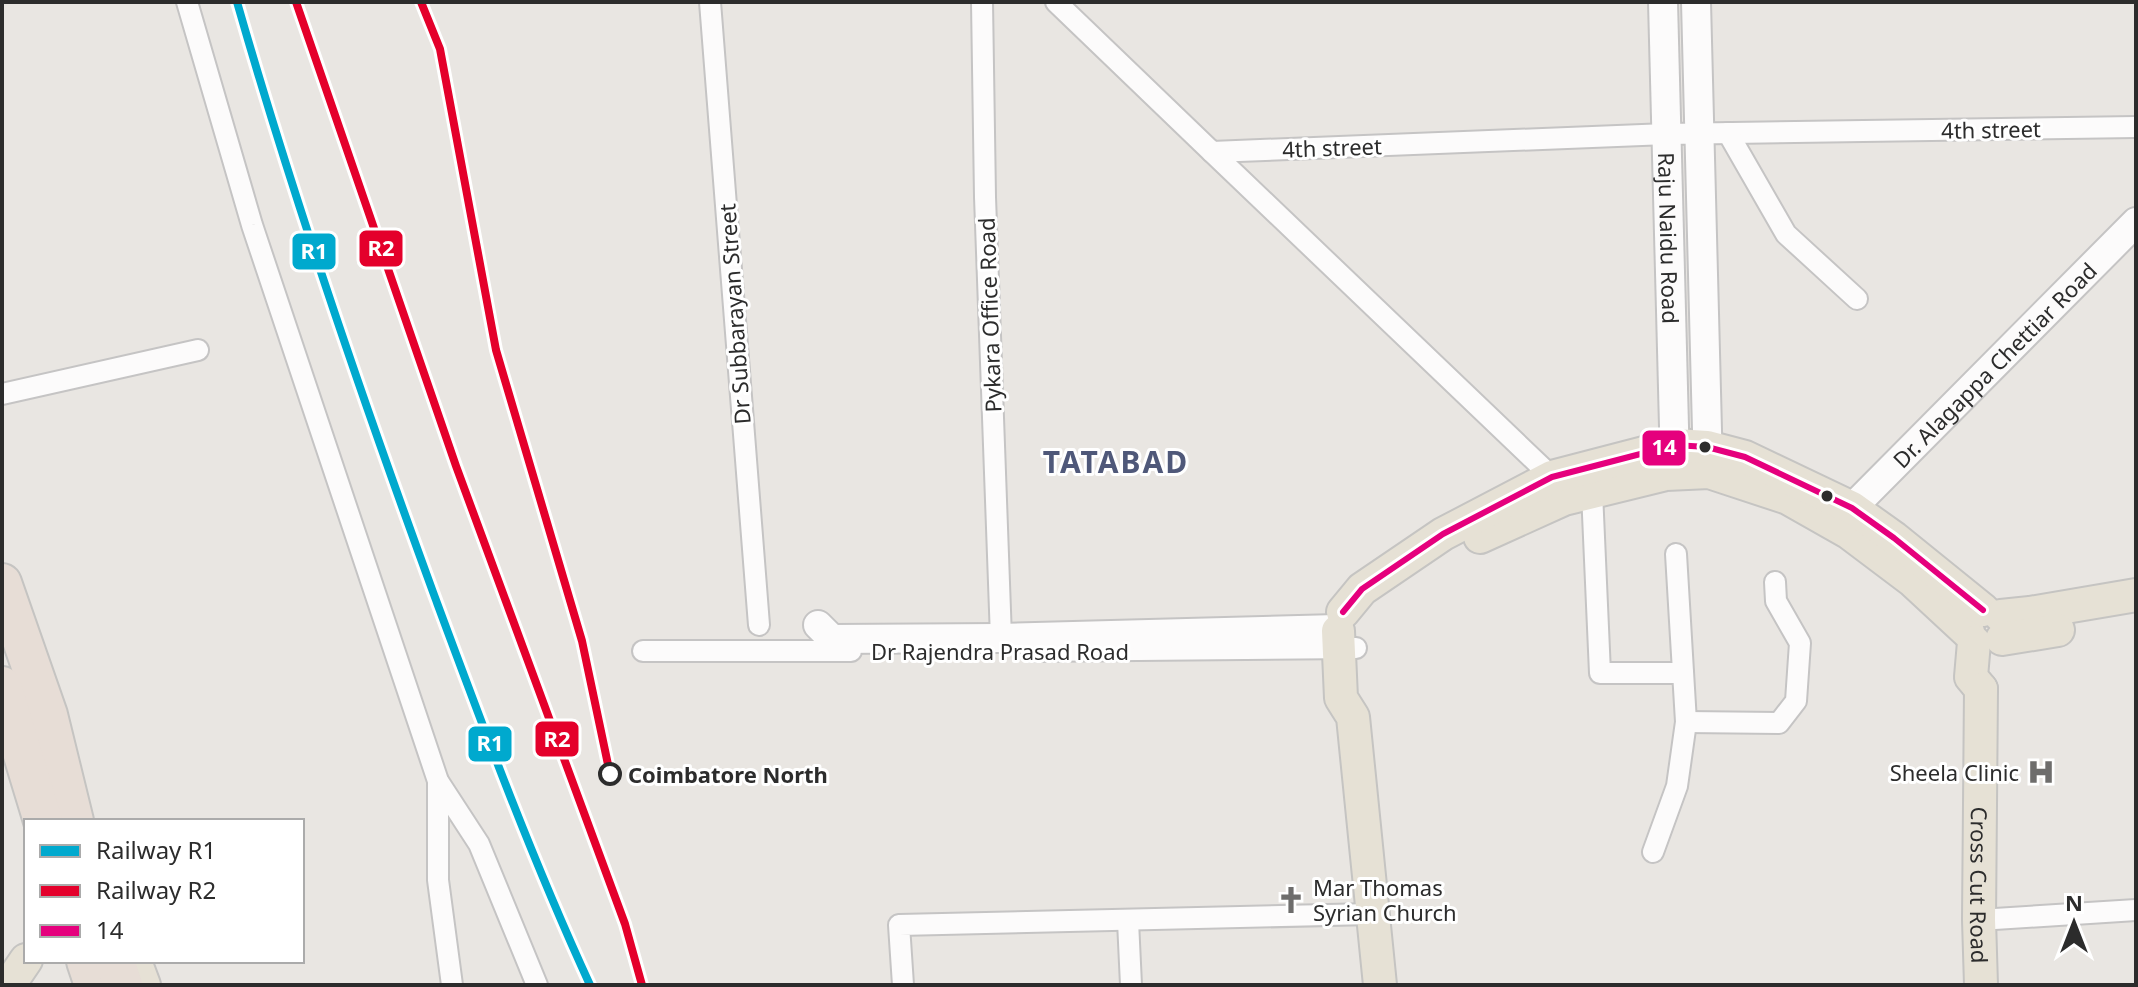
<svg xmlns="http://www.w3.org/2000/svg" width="2138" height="987" font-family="'Noto Sans',sans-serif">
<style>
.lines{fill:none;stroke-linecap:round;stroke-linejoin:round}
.street-casing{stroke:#c5c4c4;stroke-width:24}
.secondary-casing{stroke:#c5c4c4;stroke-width:32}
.primary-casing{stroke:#c5c4c2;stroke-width:36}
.highway-casing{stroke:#c5c4c2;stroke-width:42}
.street{stroke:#fcfbfb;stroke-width:20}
.secondary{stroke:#fcfbfb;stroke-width:28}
.primary{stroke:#e6e1d5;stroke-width:32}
.highway{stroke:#e7ddd6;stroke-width:38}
.rail{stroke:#dededf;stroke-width:5}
.bus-1-casing{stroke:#fff;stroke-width:12}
.bus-1{stroke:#e5007d;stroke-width:6}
.rail-1-casing{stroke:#fff;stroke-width:14}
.rail-2-casing{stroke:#fff;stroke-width:14}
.rail-1{stroke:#00a9ce;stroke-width:8}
.rail-2{stroke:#e4002b;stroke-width:8}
.bus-dot{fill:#2c2c2c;stroke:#fff;stroke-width:3}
.stop-dot{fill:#fff;stroke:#2c2c2c;stroke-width:4}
.labels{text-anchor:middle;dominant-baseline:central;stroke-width:6;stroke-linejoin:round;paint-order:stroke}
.street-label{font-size:22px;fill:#2c2c2c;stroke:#fff}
.poi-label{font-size:22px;fill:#2c2c2c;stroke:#fff;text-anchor:end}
.stop-label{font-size:22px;font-weight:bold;fill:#2c2c2c;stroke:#fff;text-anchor:start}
.district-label{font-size:30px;font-weight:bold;letter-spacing:2px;fill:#4f5879;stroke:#fff}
.line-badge{stroke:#fff;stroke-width:3}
.badge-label{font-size:22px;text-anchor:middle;font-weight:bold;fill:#fff}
</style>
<rect width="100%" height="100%" fill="#e9e6e2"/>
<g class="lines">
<g class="street-casing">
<g id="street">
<polyline points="187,2 252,225 438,781 479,844 537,985"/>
<polyline points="710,2 759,625"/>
<polyline points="982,2 985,197 1001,638"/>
<polyline points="1056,2 1212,152 1667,134 2136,127"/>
<polyline points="1728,133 1786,234 1857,299"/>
<polyline points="1212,152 1552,477"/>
<polyline points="2,394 198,350"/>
<polyline points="1592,492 1600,673 1683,673"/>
<polyline points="643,651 851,651"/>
<polyline points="1031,651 1356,648"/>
<polyline points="1686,722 1779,723 1796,701 1800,643 1776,601 1775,582"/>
<polyline points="438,781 438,880 452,985"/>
<polyline points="1653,852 1677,786 1686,722 1676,554"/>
<polyline points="1979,920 2136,910"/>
<polyline points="1128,921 1131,985"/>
<polyline points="903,985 899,925 1372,914"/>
</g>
</g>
<g class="secondary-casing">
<g id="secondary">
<path id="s1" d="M1663 2 1675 465"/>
<polyline points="1696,2 1708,469"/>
<path id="s2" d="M1852 508 2136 222"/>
<polyline points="818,625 832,639 1001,638 1337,629"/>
</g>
</g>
<g class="primary-casing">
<g id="primary">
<polyline points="1480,537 1564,499 1666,474 1709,472 1788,498 1848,532 1913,581 1968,632"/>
<polyline points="1343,612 1362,589 1443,534 1552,477 1675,445 1707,447 1745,457 1852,508 1894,538 1983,610"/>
<polyline points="2001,616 2030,613 2136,595"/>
<polyline points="1338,631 1341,698 1353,717 1380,985"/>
<polyline points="2002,639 2058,630"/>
<polyline points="1974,642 1971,677 1981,689"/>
<path id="s3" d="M1981 689 1979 920 1981 985"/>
<polyline points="135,961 144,985"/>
<polyline points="9,985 26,960"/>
</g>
</g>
<g class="highway-casing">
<g id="highway">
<polyline points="2,583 48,715 74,821"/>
<polyline points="2,686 43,821"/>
<polyline points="86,961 94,985"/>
<polyline points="115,961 123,985"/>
</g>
</g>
<use href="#street" class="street"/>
<use href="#secondary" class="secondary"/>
<use href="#primary" class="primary"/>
<use href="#highway" class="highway"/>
<g class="rail">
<path d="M237 2C294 201 362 398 433 592 482 724 531 857 590 985"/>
<polyline points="421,2 440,49 496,350 582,641 610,774"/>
</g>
<g class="bus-1-casing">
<polyline id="bus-1" points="1343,612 1362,589 1443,534 1552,477 1675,445 1707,447 1745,457 1852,508 1894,538 1983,610"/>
</g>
<use href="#bus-1" class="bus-1"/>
<g class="rail-1-casing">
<path id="rail-1" d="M237 2C294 201 362 398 433 592 482 724 531 857 590 985"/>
</g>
<g class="rail-2-casing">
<g id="rail-2">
<polyline points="296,2 456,466 625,924 642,985"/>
<polyline points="421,2 440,49 496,350 582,641 610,774"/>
</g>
</g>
<use href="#rail-1" class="rail-1"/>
<use href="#rail-2" class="rail-2"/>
</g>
<defs>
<g id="hospital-bare" transform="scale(2.16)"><path d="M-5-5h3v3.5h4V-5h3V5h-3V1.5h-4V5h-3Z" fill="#6e6d6c" stroke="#fff" stroke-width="2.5" paint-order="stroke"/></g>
<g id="church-bare" transform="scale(2.16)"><path d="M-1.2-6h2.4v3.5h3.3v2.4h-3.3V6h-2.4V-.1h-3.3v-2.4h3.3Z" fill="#6e6d6c" stroke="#fff" stroke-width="2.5" paint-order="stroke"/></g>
</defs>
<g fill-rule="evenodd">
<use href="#hospital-bare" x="2041" y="772"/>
<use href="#church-bare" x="1291" y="900"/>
</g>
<g class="bus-dot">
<circle cx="1705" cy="447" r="7"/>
<circle cx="1827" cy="496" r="7"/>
</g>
<circle class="stop-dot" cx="610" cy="774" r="10"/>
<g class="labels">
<g class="street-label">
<text transform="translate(1991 129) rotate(-1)">4th street</text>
<text transform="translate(1332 147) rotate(-2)">4th street</text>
<text stroke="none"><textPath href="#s1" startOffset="236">Raju Naidu Road</textPath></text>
<text transform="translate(734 314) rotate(-94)">Dr Subbarayan Street</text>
<text transform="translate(989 315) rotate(-92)">Pykara Office Road</text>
<text stroke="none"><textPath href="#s2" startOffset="202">Dr. Alagappa Chettiar Road</textPath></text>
<text x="1000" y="651">Dr Rajendra Prasad Road</text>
<text stroke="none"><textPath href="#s3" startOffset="196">Cross Cut Road</textPath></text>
</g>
<g class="poi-label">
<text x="2019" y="772">Sheela Clinic</text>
<text x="1313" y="887" text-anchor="start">Mar Thomas<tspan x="1313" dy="25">Syrian Church</tspan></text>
</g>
<g class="stop-label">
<text x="628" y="774">Coimbatore North</text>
</g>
<g class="district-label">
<text x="1116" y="461">TATABAD</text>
</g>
</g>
<g class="line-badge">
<rect x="358" y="229" width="46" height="39" rx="8" fill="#e4002b"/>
<rect x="291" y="232" width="46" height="39" rx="8" fill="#00a9ce"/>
<rect x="1641" y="429" width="46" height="38" rx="8" fill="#e5007d"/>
<rect x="534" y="720" width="46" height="38" rx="8" fill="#e4002b"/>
<rect x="467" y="725" width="46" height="38" rx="8" fill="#00a9ce"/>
</g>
<g class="badge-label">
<text x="381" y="256">R2</text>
<text x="314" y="259">R1</text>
<text x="1664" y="455">14</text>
<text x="557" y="747">R2</text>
<text x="490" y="751">R1</text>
</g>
<rect width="2138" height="987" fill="none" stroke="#2c2c2c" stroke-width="8"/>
<rect x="24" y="819" width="280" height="144" fill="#ffffff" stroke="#ababab" stroke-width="2"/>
<rect x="40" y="845" width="40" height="12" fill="#00a9ce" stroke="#ababab" stroke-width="2"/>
<text x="96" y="859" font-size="24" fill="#2c2c2c">Railway R1</text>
<rect x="40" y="885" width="40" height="12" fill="#e4002b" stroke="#ababab" stroke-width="2"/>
<text x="96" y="899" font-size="24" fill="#2c2c2c">Railway R2</text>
<rect x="40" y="925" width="40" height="12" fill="#e5007d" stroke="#ababab" stroke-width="2"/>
<text x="96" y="939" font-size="24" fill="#2c2c2c">14</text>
<g transform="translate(2074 923)" stroke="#ffffff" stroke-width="6" paint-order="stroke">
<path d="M0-6L14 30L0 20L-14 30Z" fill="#2c2c2c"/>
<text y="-12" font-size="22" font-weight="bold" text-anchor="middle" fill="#2c2c2c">N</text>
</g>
</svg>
